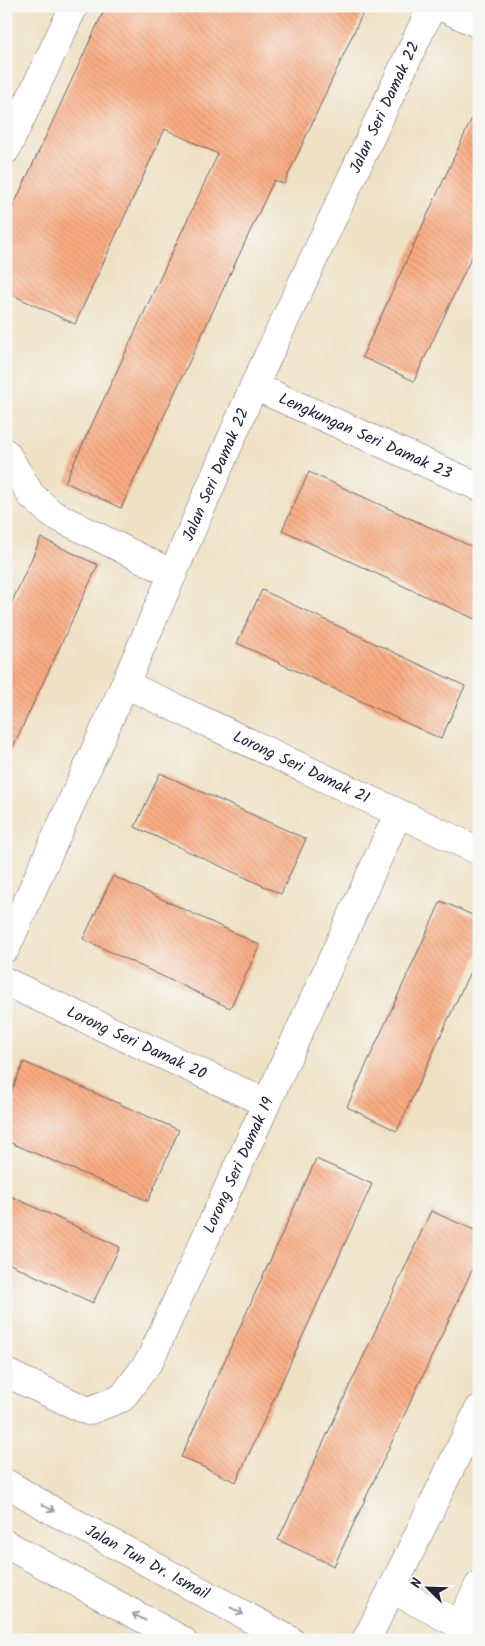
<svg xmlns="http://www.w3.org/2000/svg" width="485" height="1646" font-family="Kalam,sans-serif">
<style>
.building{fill:url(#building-back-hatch)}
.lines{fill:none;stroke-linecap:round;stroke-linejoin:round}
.minor-casing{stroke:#6a656b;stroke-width:29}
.tertiary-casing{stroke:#6a656b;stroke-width:29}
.minor{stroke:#fff;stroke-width:28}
.tertiary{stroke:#fff;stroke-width:28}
.oneway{stroke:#9c9ca7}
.labels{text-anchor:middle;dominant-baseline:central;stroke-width:4.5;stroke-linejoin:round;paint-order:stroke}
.street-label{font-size:16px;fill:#22223b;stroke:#f6f6f2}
</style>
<defs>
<pattern id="building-back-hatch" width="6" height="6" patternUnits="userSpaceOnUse" patternTransform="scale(1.25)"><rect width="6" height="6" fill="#f9ab81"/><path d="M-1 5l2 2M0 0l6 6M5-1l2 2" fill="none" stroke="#d59370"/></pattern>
</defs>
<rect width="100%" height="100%" fill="#f6f6f2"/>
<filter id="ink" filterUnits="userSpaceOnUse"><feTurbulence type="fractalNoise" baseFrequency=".02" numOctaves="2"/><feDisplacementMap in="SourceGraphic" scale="10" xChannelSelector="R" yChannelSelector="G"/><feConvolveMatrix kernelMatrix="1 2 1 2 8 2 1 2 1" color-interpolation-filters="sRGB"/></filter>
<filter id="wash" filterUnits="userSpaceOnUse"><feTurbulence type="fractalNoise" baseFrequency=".0096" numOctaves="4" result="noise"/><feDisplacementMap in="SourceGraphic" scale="20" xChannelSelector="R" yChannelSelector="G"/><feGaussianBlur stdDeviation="1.12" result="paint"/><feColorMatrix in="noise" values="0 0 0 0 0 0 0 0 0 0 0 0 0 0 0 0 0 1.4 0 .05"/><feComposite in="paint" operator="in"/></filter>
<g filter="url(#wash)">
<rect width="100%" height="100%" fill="#efe1c4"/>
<g id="blocks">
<g class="building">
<polygon points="106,6 366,6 284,184 274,180 121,508 65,482 218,154 165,129 75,324 6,292 6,222"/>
<polygon points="479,103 479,241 414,381 362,357"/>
<polygon points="309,472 479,550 479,621 282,530"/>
<polygon points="41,538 98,565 6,762 6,615"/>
<polygon points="262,590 465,686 441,739 237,643"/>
<polygon points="160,773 306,839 281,894 135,827"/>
<polygon points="113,876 260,945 230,1008 83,939"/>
<polygon points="441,901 479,918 479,952 397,1131 347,1107"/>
<polygon points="24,1062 179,1130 148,1201 6,1141 6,1103"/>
<polygon points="316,1159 372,1184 236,1482 181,1457"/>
<polygon points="6,1194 120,1247 93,1303 6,1262"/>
<polygon points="431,1211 479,1232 479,1255 334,1566 278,1540"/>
</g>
</g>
</g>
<g filter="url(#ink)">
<use href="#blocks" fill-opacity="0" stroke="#6a656b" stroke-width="1"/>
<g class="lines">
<g class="minor-casing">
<g id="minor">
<polyline points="440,6 479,24"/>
<polyline points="6,150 74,6"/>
<path id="s1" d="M254 386 479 487"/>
<polyline points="6,453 31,495 52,514 173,574"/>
<path id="s2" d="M125 684 479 851"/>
<path id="s3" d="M6 948 125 684 254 386 432 6"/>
<path id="s4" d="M6 982 266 1103"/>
<path id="s5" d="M6 1373 88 1411 122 1398 150 1360 398 814"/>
<polyline points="392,1589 479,1635"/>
<polyline points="460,1624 479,1585"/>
<polyline points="366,1640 392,1589 479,1409"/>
</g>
</g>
<g class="tertiary-casing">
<g id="tertiary">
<path id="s6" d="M6 1483 55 1512 290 1640"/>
<polyline points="6,1544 182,1640"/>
</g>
</g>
<use href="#minor" class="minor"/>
<use href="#tertiary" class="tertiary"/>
</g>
<defs><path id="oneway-shaft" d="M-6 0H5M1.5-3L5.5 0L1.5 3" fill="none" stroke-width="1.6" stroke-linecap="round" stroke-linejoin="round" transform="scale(1.25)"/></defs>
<g class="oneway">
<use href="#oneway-shaft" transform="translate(48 1508) rotate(30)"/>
<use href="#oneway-shaft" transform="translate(237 1611) rotate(29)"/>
<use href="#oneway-shaft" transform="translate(139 1617) rotate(-152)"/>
</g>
</g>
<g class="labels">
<g class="street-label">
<text stroke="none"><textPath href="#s3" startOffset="922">Jalan Seri Damak 22</textPath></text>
<text stroke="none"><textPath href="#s1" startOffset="122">Lengkungan Seri Damak 23</textPath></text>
<text stroke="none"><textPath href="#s3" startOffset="518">Jalan Seri Damak 22</textPath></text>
<text stroke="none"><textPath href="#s2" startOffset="195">Lorong Seri Damak 21</textPath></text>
<text stroke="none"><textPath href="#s4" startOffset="144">Lorong Seri Damak 20</textPath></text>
<text stroke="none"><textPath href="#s5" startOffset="388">Lorong Seri Damak 19</textPath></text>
<text stroke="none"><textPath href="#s6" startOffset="162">Jalan Tun Dr. Ismail</textPath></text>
</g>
</g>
<rect width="485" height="1646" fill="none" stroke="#f6f6f2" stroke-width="25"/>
<g transform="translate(428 1588) rotate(293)" stroke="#f6f6f2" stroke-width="4" paint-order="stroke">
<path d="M0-4L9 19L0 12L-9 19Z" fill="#22223b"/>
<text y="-8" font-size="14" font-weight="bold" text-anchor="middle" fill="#22223b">N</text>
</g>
</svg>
